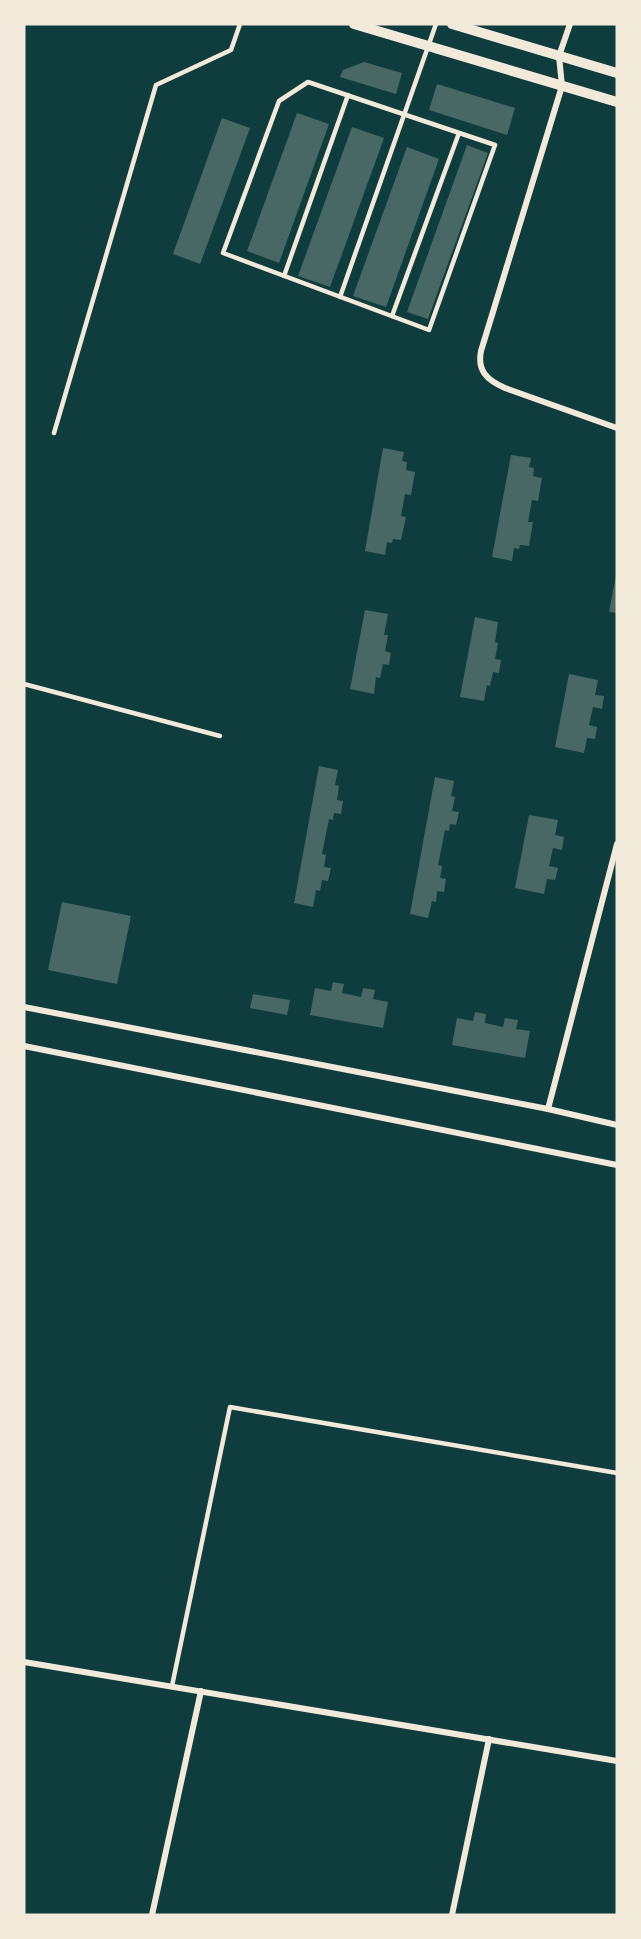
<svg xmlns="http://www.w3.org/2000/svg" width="641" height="1939" font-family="Signika,sans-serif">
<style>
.building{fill:#486865}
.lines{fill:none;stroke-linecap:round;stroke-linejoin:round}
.service{stroke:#f1e9da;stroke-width:4.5}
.minor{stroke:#f1e9da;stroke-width:6}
.tertiary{stroke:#f1e9da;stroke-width:10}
</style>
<rect width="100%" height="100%" fill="#0f3d3e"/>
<g class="building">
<polygon points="364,62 402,73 396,94 340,77 343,70"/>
<polygon points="437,84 515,108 507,135 429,110"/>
<polygon points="297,113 329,124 279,263 247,251"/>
<polygon points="222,118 250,128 200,264 173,254"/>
<polygon points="352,127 384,138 330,287 298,276"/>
<polygon points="467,145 488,153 428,319 407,312"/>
<polygon points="407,147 439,159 386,307 353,296"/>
<polygon points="383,448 404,452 402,461 407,462 406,470 415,472 411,495 405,494 401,516 406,517 401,540 393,539 392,543 387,542 385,555 365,551"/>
<polygon points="511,455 531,458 529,467 534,468 533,476 542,478 538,501 532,500 528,522 533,522 529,546 520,545 519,549 514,548 512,561 492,557"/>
<polygon points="616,576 617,576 617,613 609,612"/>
<polygon points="365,610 388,614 384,635 388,635 385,651 391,653 389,665 383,664 380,678 376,677 374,694 350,689"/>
<polygon points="475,617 498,622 495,642 498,643 495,659 501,660 499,673 493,672 490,686 487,685 484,701 460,697"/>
<polygon points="569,674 598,680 595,695 604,696 602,709 593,707 589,725 597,727 595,739 587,738 584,753 555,747"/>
<polygon points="319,766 338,770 335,785 339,786 337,800 343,801 341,814 334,813 333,820 329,819 322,854 326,855 324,867 331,868 328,881 322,880 320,891 316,890 313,907 294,903"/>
<polygon points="435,777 454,781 451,796 455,797 452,811 459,812 456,825 450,824 449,831 445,830 438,865 442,866 440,878 446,879 444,892 437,891 436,902 432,901 428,918 410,914"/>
<polygon points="529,815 558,820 555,835 564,837 562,850 553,848 549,866 558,868 555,880 547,879 544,894 515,888"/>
<polygon points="62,902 131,916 117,984 48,970"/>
<polygon points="333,982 344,984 342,993 361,997 363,988 375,990 373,999 388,1002 383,1028 310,1015 315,988 331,991"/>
<polygon points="253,994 290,1000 287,1015 250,1008"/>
<polygon points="475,1012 486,1014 485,1023 503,1027 505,1018 518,1020 516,1029 530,1031 525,1058 452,1045 457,1018 473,1021"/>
</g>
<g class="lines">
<g class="service">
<polygon points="308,82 495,145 429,330 223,253 279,101"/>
<polyline points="284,276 348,95"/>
<polyline points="340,297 436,24"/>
<polyline points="392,316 459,133"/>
<polyline points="54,433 156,85 231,50 240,24"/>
<polyline points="24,684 220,736"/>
<polyline points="172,1686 230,1407 617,1473"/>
</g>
<g class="minor">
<path d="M570 24 559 56 562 86 481 351C477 371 487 380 505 388L617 428"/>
<polyline points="24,1007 548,1109 617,1125"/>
<polyline points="24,1046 617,1165"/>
<polyline points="548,1109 617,844"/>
<polyline points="24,1662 617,1761"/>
<polyline points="152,1915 201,1691"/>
<polyline points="452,1915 489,1739"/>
</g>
<g class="tertiary">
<polyline points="354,24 617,102"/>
<polyline points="452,24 617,73"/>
</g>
</g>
<rect width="641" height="1939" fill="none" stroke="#f1e9da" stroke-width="51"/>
</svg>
